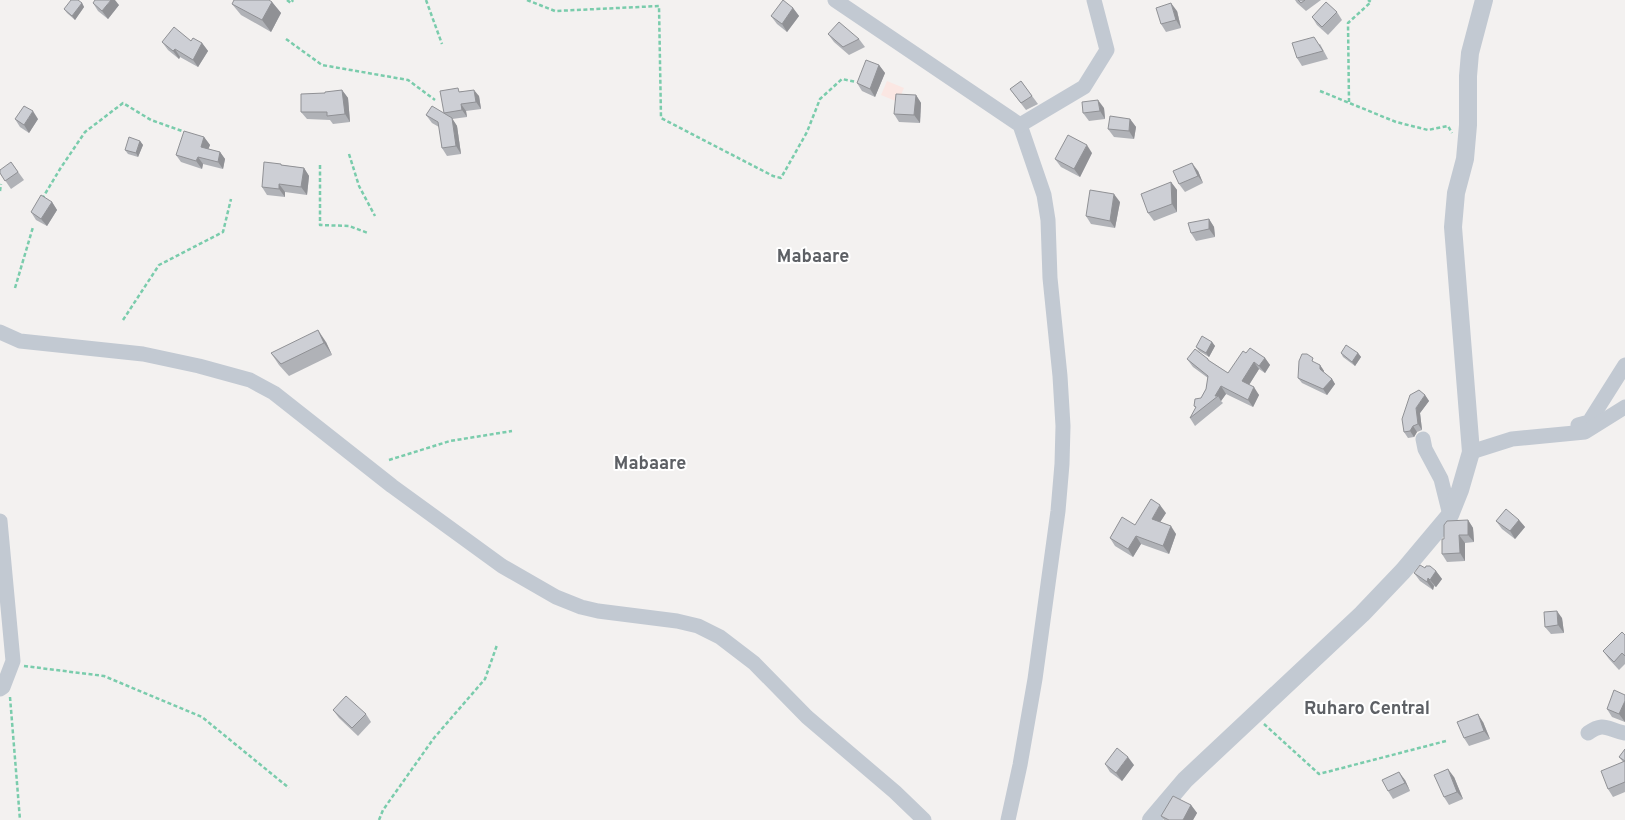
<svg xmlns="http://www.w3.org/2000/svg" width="1625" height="820" font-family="Overpass,sans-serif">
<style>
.medical{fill:#fbe7e3}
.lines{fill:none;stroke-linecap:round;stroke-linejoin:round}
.path{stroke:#7accac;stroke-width:2.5;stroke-dasharray:4 2.5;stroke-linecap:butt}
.minor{stroke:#c2c9d2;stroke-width:15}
.tertiary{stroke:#c2c9d2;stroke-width:18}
.wall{fill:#b0b2b7}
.shaded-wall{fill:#909195}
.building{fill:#cdcfd5;stroke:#909195}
.labels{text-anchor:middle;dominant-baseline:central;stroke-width:4;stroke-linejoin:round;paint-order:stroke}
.quarter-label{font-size:18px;font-weight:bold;fill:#5d6065;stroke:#fff}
</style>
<rect width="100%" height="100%" fill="#f3f1f0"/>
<polygon class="medical" points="887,81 904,88 898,102 881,95"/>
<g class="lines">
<g class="path">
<polyline points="287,0 291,3 293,0"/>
<polyline points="426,0 442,44"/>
<polyline points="527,0 555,11 659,6 661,118 773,176 781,178 807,132 820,99 842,79 856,82"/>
<polyline points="286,39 322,65 408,80 435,100"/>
<polyline points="1320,91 1396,122 1428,130 1448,126 1452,133"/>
<polyline points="1349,102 1348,23 1371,2 1368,0"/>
<polyline points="349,154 359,186 375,216"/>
<polyline points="320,165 320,225 349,226 368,233"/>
<polyline points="0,191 1,184"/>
<polyline points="42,199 60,169 85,132 123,103 151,120 182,131"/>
<polyline points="15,288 33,227"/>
<polyline points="123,320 159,265 223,232 231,199"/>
<polyline points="389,460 450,441 512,431"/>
<polyline points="24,666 104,676 202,717 289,788"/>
<polyline points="10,697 20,820"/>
<polyline points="1264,724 1319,774 1446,741"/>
<polyline points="379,820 383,810 434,738 485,679 497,645"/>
</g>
<g class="minor">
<polyline points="835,0 1020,125 1044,195 1048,220 1050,278 1060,376 1063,426 1062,464 1058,511 1035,679 1020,765 1008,820"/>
<polyline points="1020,125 1084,87 1107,50 1094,0"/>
<polyline points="0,332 20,341 143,354 199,366 250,380 274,393 392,486 502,566 556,597 581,607 598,611 677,621 698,626 720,637 754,663 807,717 895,792 924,820"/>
<polyline points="1578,425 1589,422 1625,365"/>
<polyline points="1423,439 1425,449 1441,479 1450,515"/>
<polyline points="1471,452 1512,439 1585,432 1625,407"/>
<polyline points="0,521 13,661 3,687 0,689"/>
<path d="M1588 733C1605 721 1607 730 1625 733"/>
</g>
<polyline class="tertiary" points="1151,820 1185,780 1362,614 1403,571 1450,515 1460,490 1471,452 1453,227 1456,193 1465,159 1468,125 1468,76 1470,53 1484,0"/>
</g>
<g class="wall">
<polygon points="1295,0 1321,0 1306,11 1297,3"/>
<polygon points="272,2 281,13 271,32 241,15 232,4"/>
<polygon points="82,3 84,7 75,20 67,13 64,9"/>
<polygon points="93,3 119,5 108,19 98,11"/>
<polygon points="793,8 799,16 787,32 777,24 771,16"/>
<polygon points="1177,11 1181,28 1166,32 1161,24"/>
<polygon points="1337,12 1342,20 1328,35 1317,25 1312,17"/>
<polygon points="828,34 859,39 865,47 849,55 834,42"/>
<polygon points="191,41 202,43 208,51 198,67 180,57 179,59 168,50 162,42"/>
<polygon points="1320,44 1328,59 1302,66 1297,58"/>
<polygon points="879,65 885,73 875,97 862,91 857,83"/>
<polygon points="1021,81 1038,104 1026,110 1010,89"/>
<polygon points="342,90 348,98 350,122 333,124 330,120 307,119 301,112 325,93"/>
<polygon points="461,91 479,96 481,109 466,111 467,117 452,119 457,126 461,154 447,156 442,148 439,127 432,123 426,115 444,113"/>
<polygon points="916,95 921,103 920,123 899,122 894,114"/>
<polygon points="1104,108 1105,119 1089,121 1083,113"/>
<polygon points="15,119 38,119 29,133 20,127"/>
<polygon points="1130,119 1136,127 1134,139 1114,137 1108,129"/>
<polygon points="204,137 210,145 208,149 220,152 225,159 223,169 203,164 202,169 181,162 176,155"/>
<polygon points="140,141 143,145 138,157 128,154 125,150"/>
<polygon points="1092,153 1080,177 1061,167 1055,159"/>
<polygon points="11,162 24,180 11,189 0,173"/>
<polygon points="282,165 304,168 309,176 307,195 285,192 285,197 267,195 262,187"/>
<polygon points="1198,171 1203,183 1185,192 1179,184"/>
<polygon points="1171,182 1177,190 1177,212 1154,221 1148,213"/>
<polygon points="52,202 57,210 47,226 36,220 31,212"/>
<polygon points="1120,202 1115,228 1091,224 1086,216"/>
<polygon points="1209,219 1214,227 1215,237 1196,241 1191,233"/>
<polygon points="326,342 332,355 289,376 279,365 271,353"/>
<polygon points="1212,342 1215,346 1209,357 1199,351 1196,347"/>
<polygon points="1246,353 1265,358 1270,365 1265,373 1259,369 1249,385 1259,395 1253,407 1226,394 1221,401 1223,403 1195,426 1190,418 1196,408 1194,406 1201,398 1206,389 1208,378 1193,367 1187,359 1211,362 1228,373"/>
<polygon points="1341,353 1358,353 1361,357 1355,366 1343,357"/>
<polygon points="1317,364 1320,365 1324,371 1324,373 1332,379 1335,384 1327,395 1302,383 1298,378"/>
<polygon points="1425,395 1429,401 1420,413 1422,430 1417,432 1414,437 1408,438 1404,432"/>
<polygon points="1166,513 1160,522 1176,534 1169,554 1141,544 1133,557 1115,546 1110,538 1135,525"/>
<polygon points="1468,520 1473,528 1474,542 1465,543 1465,561 1447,562 1442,554 1444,539"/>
<polygon points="1519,520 1525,527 1515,539 1502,529 1496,521"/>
<polygon points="1425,568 1436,571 1442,579 1436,587 1434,586 1433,590 1420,581 1414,573"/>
<polygon points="1562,618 1564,633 1551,634 1545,627"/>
<polygon points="1625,635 1625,664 1619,670 1609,659 1603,651"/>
<polygon points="1625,695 1625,722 1612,717 1607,709"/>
<polygon points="333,710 366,714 371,722 358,736 339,718"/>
<polygon points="1483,722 1490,739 1469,746 1464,738"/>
<polygon points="1625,749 1625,792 1613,797 1608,789 1623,762 1619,757"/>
<polygon points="1105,764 1134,765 1122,781 1110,772"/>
<polygon points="1454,777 1463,799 1449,805 1444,797"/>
<polygon points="1405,780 1410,791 1393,799 1388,791"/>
<polygon points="1191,805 1197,813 1193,820 1164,820 1161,816"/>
</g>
<g class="shaded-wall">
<polygon points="111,0 115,0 119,5 108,19 102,11"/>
<polygon points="272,2 281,13 271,32 262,20"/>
<polygon points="82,3 84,7 75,20 72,16"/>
<polygon points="1171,3 1177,11 1181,28 1176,20"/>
<polygon points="793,8 799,16 787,32 782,24"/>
<polygon points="202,43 208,51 198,67 193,60"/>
<polygon points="175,49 180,57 179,59 173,51"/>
<polygon points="879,65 885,73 875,97 870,89"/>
<polygon points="342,90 348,98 350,122 345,114"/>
<polygon points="474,90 479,96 481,109 476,102"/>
<polygon points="916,95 921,103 920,123 914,115"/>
<polygon points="1098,100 1104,108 1105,119 1100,111"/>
<polygon points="461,104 466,111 467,117 462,110"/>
<polygon points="33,111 38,119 29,133 24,125"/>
<polygon points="452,118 457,126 461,154 456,146"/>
<polygon points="1130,119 1136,127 1134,139 1129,131"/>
<polygon points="204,137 210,145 206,155 201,147"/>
<polygon points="140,141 143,145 138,157 136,153"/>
<polygon points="1087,145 1092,153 1080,177 1074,169"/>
<polygon points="220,152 225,159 223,169 218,162"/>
<polygon points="198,157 203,164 202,169 196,161"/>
<polygon points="1192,163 1198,171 1203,183 1198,176"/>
<polygon points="304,168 309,176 307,195 301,187"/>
<polygon points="1171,182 1177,190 1177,212 1172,204"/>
<polygon points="279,184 285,192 285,197 279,189"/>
<polygon points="1114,194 1120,202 1115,228 1110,221"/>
<polygon points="52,202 57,210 47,226 41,219"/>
<polygon points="1209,219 1214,227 1215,237 1209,229"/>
<polygon points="318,330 326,342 332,355 324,343"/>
<polygon points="1212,342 1215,346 1209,357 1206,353"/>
<polygon points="1358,353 1361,357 1355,366 1352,362"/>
<polygon points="1265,358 1270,365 1265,373 1259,366"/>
<polygon points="1254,362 1259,369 1247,388 1242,381"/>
<polygon points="1320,365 1324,371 1324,375 1320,369"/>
<polygon points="1332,379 1335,384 1327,395 1323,389"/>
<polygon points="1221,386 1226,394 1221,401 1218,396 1215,396"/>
<polygon points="1254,387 1259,395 1253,407 1248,400"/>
<polygon points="1425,395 1429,401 1420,413 1422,430 1418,424 1416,408"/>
<polygon points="1413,426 1417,432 1414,437 1410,431"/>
<polygon points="1160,505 1166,513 1157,527 1152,519"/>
<polygon points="1468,520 1473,528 1474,542 1468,535"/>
<polygon points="1519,520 1525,527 1515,539 1510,531"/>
<polygon points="1171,526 1176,534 1169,554 1163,546"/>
<polygon points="1459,535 1465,543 1465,561 1460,553"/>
<polygon points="1136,536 1141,544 1133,557 1128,549"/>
<polygon points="1436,571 1442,579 1436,587 1430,580"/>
<polygon points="1428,578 1434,586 1433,590 1427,582"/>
<polygon points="1557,611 1562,618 1564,633 1558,625"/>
<polygon points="1625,701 1625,722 1619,714"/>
<polygon points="1478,714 1483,722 1490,739 1484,731"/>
<polygon points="1128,757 1134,765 1122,781 1116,773"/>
<polygon points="1448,769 1454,777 1463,799 1457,792"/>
<polygon points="1399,772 1405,780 1410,791 1405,783"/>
<polygon points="1191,805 1197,813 1193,820 1183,820"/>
</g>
<g class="building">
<polygon points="71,0 78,0 82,3 72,16 64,9"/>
<polygon points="95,0 111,0 102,11 93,3"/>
<polygon points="234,0 269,0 272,2 262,20 232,4"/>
<polygon points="783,0 793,8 782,24 771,16"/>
<polygon points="1298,0 1305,0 1301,3"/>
<polygon points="1326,2 1337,12 1322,27 1312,17"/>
<polygon points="1171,3 1176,20 1161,24 1156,8"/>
<polygon points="839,22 859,39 843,47 828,34"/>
<polygon points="174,27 191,41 193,38 202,43 193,60 175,49 173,51 162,42"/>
<polygon points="1314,37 1323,51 1297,58 1292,43"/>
<polygon points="866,60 879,65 870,89 857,83"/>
<polygon points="1021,81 1032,96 1021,103 1010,89"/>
<polygon points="458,88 459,92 474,90 476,102 461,104 462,110 444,113 440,91"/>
<polygon points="342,90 345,114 327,116 327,112 301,112 301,94 325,93 325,92"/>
<polygon points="896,94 916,95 914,115 894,114"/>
<polygon points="1098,100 1100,111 1083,113 1082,102"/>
<polygon points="24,106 33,111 24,125 15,119"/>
<polygon points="432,106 452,118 456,146 442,148 438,122 426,115"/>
<polygon points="1110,116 1130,119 1129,131 1108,129"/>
<polygon points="184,131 204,137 201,147 220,152 218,162 198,157 196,161 176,155"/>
<polygon points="1068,135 1087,145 1074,169 1055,159"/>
<polygon points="129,137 140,141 136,153 125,150"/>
<polygon points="11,162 18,172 5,181 0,173 0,170"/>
<polygon points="264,162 281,164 281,165 304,168 301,187 279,184 279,189 262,187"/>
<polygon points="1192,163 1198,176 1179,184 1173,171"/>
<polygon points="1171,182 1172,204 1148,213 1141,194"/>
<polygon points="1090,190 1114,194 1110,221 1086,216"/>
<polygon points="41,195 52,202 41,219 31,212"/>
<polygon points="1209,219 1209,229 1191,233 1188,223"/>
<polygon points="318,330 324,343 281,364 271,353"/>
<polygon points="1202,336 1212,342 1206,353 1196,347"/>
<polygon points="1346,345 1358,353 1352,362 1341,353"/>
<polygon points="1250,348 1265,358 1259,366 1254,362 1242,381 1254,387 1248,400 1221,386 1215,396 1218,396 1190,418 1196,407 1194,406 1195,399 1201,398 1206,389 1208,376 1187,359 1195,349 1208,359 1208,360 1228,373 1243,351 1246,353"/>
<polygon points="1302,354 1307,354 1313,358 1312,361 1320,365 1320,369 1332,379 1323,389 1298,378 1299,361"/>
<polygon points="1419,390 1425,395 1416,408 1418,424 1413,426 1410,431 1404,432 1402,419 1410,395"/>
<polygon points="1151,499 1160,505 1152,519 1171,526 1163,546 1136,536 1128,549 1110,538 1122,517 1135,525"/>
<polygon points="1506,509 1519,520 1510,531 1496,521"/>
<polygon points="1468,520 1468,535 1459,535 1460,553 1442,554 1442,539 1444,539 1444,525 1447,521"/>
<polygon points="1420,565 1425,568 1426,566 1430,566 1436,571 1430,580 1428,578 1427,582 1414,573"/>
<polygon points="1557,611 1558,625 1545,627 1544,612"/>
<polygon points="1622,632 1625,635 1625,656 1622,653 1614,662 1603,651"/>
<polygon points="1614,690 1625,695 1625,701 1619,714 1607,709"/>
<polygon points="346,696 366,714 352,728 333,710"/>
<polygon points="1478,714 1484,731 1464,738 1457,722"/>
<polygon points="1117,748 1128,757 1116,773 1105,764"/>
<polygon points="1625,749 1625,782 1608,789 1601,771 1625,761 1619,757"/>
<polygon points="1448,769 1457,792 1444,797 1434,775"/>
<polygon points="1399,772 1405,783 1388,791 1382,780"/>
<polygon points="1173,796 1191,805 1183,820 1169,820 1161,816"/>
</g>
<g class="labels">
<g class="quarter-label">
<text x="813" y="257">Mabaare</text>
<text x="650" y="464">Mabaare</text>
<text x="1367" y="709">Ruharo Central</text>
</g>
</g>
</svg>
